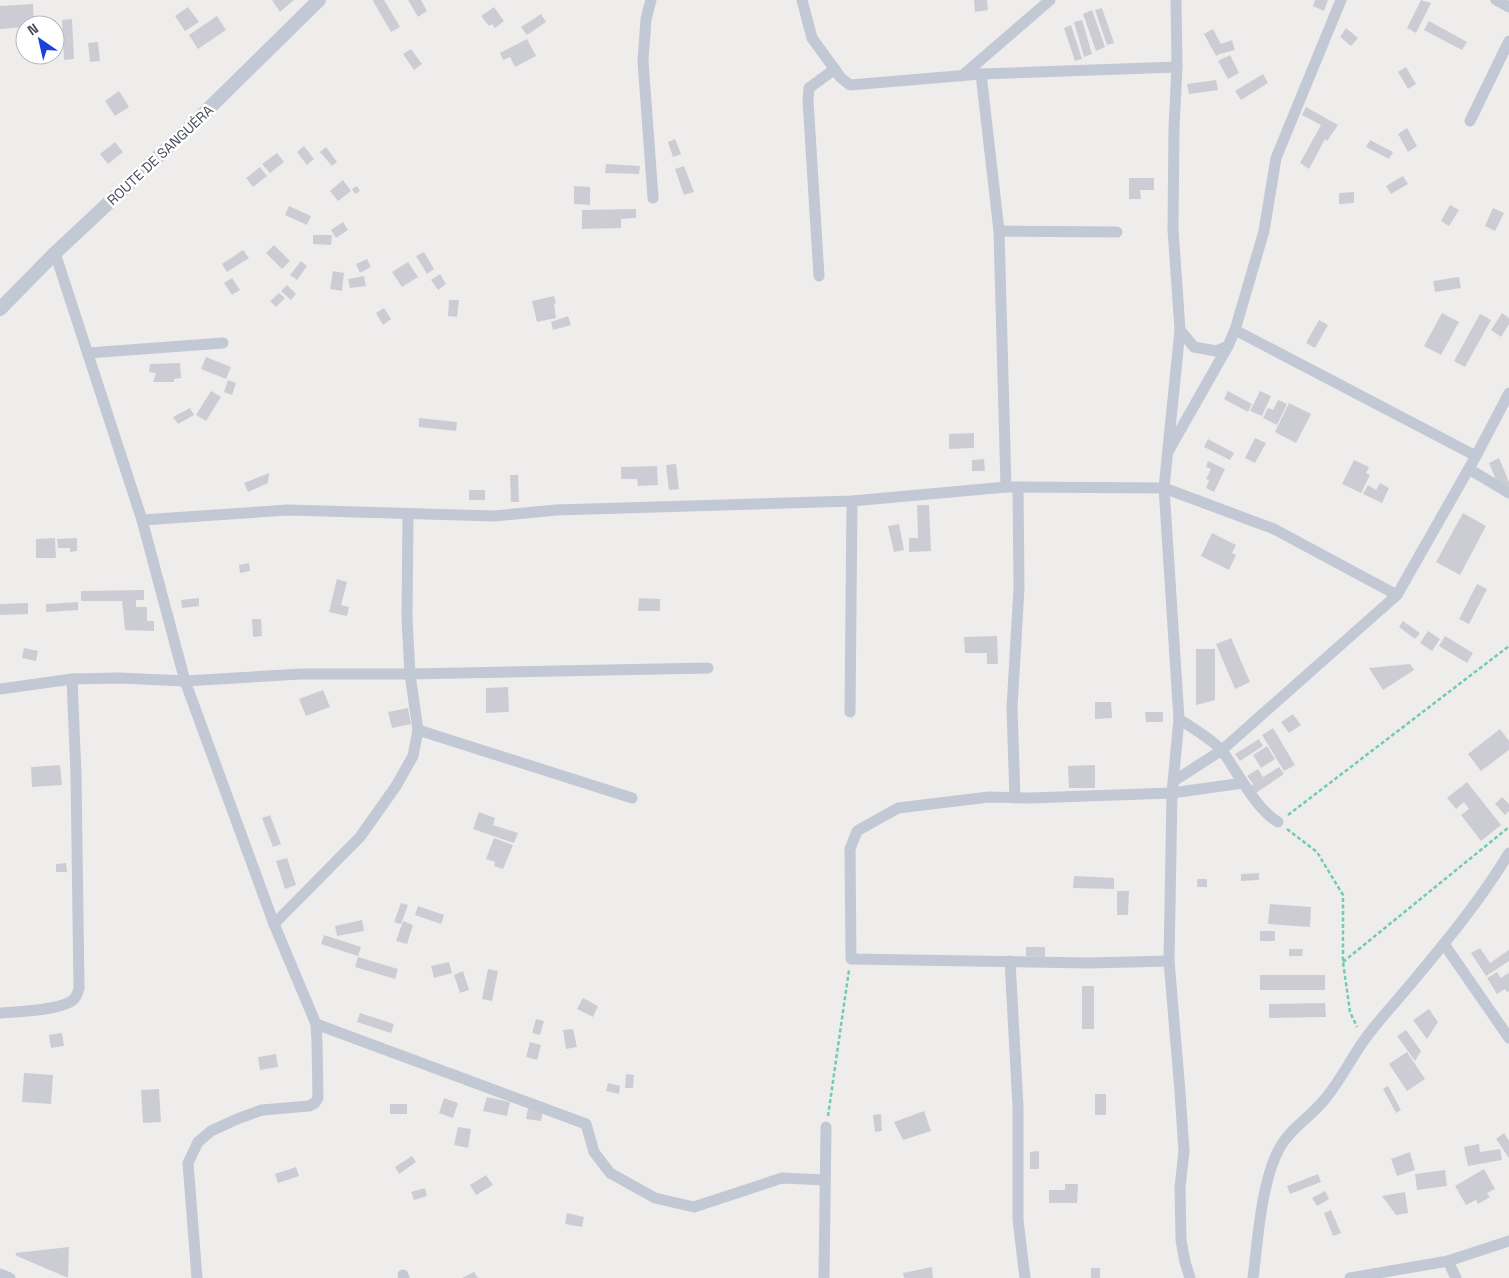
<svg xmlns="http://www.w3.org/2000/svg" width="1509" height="1278" font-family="'Space Grotesk',sans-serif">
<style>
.building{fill:#cccdd4}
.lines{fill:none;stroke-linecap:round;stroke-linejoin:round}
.path{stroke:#71cbb3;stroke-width:2.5;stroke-dasharray:4 2.5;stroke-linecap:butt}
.minor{stroke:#c2c8d4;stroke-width:11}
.tertiary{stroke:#c2c8d4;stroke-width:14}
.labels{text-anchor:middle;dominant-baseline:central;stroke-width:5;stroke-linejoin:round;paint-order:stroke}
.street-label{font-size:14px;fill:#454b59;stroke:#fff}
</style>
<rect width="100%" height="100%" fill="#efedec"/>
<g class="building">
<polygon points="272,0 294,0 280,12"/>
<polygon points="374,0 384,0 400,27 391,32 373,1"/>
<polygon points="408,0 421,0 427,11 418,17"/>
<polygon points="974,0 987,0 988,10 975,12"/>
<polygon points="1315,0 1328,0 1324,11 1313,6"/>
<polygon points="1421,0 1431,3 1416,33 1407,28"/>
<polygon points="33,4 34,25 25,25 25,27 0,29 0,6"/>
<polygon points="188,7 199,22 185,31 175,16"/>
<polygon points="494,7 504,21 495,28 492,24 489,26 481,16"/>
<polygon points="1102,8 1114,43 1107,45 1095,10"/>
<polygon points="1092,10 1105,47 1096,51 1083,14"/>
<polygon points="541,14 546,22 527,35 521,27"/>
<polygon points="217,16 226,30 198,49 189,35"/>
<polygon points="72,19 74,59 64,60 62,20"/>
<polygon points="1082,20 1092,54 1084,57 1074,22"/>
<polygon points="1429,21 1467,42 1462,50 1424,30"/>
<polygon points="1071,25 1082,59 1075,61 1064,28"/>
<polygon points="1346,28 1358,38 1351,46 1340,37"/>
<polygon points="1213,29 1221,44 1232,40 1235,50 1220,54 1216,56 1204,34"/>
<polygon points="527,39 536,56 515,67 510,57 503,60 500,53"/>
<polygon points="98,42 100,61 90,62 88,43"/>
<polygon points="411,49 422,64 414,70 403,54"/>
<polygon points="1230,55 1239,73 1228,79 1218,61"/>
<polygon points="1406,67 1416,84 1408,89 1398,72"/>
<polygon points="1263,74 1268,83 1241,100 1235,91"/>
<polygon points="1216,80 1218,90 1189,94 1187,84"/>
<polygon points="119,91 129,107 115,116 105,101"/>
<polygon points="1306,107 1338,125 1327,141 1325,139 1309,169 1300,163 1321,125 1302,115"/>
<polygon points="1407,128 1417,146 1408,152 1398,134"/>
<polygon points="675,139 681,154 673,157 668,142"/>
<polygon points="1370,140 1393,152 1389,159 1366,147"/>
<polygon points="115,142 123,152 108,164 100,154"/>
<polygon points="304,146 314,159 307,165 297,152"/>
<polygon points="326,147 337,162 332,166 320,152"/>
<polygon points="277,153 284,162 270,173 262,164"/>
<polygon points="606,164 640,166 639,174 605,173"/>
<polygon points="684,166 694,192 684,195 675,169"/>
<polygon points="260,167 267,176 253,187 246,178"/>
<polygon points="1403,176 1408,184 1391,194 1386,186"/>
<polygon points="1129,178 1154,178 1154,190 1140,190 1141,199 1129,199"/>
<polygon points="343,180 351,191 338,201 330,191"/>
<polygon points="357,186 360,191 355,194 352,189"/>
<polygon points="574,186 590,187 590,205 574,204"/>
<polygon points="1354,192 1354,203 1339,204 1339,193"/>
<polygon points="1450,205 1459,210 1449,226 1441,221"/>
<polygon points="289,206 311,216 307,225 285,215"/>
<polygon points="1493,208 1504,213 1495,231 1485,226"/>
<polygon points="636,209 636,218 621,219 621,228 582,229 582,210"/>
<polygon points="343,222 348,230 336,238 331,230"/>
<polygon points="313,235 332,235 331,245 313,244"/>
<polygon points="274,245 290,261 282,269 266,253"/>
<polygon points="243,250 249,258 227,272 222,264"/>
<polygon points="424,252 434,269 427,274 416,256"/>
<polygon points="367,259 371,267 360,273 356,264"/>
<polygon points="301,261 307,266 297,280 290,275"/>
<polygon points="408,262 418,277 402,287 392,272"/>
<polygon points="333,271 344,273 342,291 330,289"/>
<polygon points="440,274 446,284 438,290 431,280"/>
<polygon points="364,276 366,286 350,288 348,279"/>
<polygon points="1459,277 1461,288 1435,292 1433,281"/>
<polygon points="232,278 240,290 232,295 224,283"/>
<polygon points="287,285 296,294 291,300 281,291"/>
<polygon points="279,293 285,298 276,307 270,301"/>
<polygon points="554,296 556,303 554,304 556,318 537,322 532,301"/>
<polygon points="449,300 459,300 457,317 448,316"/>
<polygon points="384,308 391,319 383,325 376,313"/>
<polygon points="1442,313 1459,322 1441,355 1424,346"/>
<polygon points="1502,313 1509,318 1509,324 1501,337 1491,330"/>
<polygon points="1480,314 1491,320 1465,367 1454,361"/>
<polygon points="568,316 571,325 553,330 551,322"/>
<polygon points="1319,320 1328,325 1315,348 1306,343"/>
<polygon points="206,357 231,367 226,379 201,369"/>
<polygon points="180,363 181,378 174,379 174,382 153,382 156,373 149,372 150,364"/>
<polygon points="228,380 236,383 232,395 224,392"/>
<polygon points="211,391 221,397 206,421 196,415"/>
<polygon points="1228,391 1252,404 1248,412 1224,399"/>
<polygon points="1260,391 1271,396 1262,416 1250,411"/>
<polygon points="1278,400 1287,404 1277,425 1263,418 1268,408 1273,410"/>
<polygon points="1289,403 1311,414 1296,443 1275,432"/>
<polygon points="190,408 194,415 178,424 173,417"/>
<polygon points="419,418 457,422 456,431 419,427"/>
<polygon points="974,433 974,448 949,449 949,434"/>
<polygon points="1255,438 1266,443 1255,463 1245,458"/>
<polygon points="1208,439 1234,453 1230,460 1204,447"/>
<polygon points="1499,458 1509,482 1509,486 1497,482 1489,463"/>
<polygon points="984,459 985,471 972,471 972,460"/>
<polygon points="1354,460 1369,467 1366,473 1370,475 1361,493 1342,484"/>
<polygon points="1208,461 1225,469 1214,492 1206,488 1209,480 1206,479 1211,469 1206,467"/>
<polygon points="676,464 679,489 669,490 666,465"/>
<polygon points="657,466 658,485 638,486 637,479 621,479 621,467"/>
<polygon points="269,473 268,483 248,492 244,483"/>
<polygon points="510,475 518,475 519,502 511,502"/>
<polygon points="1380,483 1389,488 1382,503 1363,494 1368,485 1376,490"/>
<rect x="469" y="490" width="16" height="10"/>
<polygon points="917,505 929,505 931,551 909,552 909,538 918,538"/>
<polygon points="1463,513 1486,526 1460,575 1436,562"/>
<polygon points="899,524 904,550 894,552 888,526"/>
<polygon points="1212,533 1236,545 1232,553 1236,555 1229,570 1201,556"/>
<polygon points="55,538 56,558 36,558 36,539"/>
<polygon points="77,538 77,551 70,552 70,548 58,548 57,539"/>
<polygon points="249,563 250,571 240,573 239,565"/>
<polygon points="337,579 347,582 341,605 349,607 347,616 329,612"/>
<polygon points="1477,584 1487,589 1469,624 1459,619"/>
<polygon points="144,590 144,600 136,600 136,607 147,607 147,621 154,621 154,631 125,630 122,601 81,601 81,591"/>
<polygon points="199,598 199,606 182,608 181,600"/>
<polygon points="639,598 660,599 660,611 638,611"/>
<polygon points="78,602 78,610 46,612 46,604"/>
<polygon points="28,603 28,614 0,615 0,604"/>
<polygon points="252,619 261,619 262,636 253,637"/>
<polygon points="1403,621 1420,633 1415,639 1399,627"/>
<polygon points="1428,631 1440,639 1432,651 1420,643"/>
<polygon points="997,636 998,664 987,664 987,653 965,653 964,637"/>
<polygon points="1445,636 1473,653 1467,663 1439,646"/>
<polygon points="1231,638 1250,682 1235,689 1216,644"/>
<polygon points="24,648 38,651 36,661 22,658"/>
<polygon points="1196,649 1215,649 1215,700 1196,705"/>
<polygon points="1410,664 1414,670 1383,690 1369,668"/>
<polygon points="508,687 509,712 486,713 486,688"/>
<polygon points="323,690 330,707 306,716 299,699"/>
<polygon points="1095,702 1111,702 1112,718 1095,719"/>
<polygon points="408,708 411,724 392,728 388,712"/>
<polygon points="1145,712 1163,712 1163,722 1146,722"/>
<polygon points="1293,714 1301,725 1289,733 1281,722"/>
<polygon points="1273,728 1295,765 1284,771 1262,735"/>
<polygon points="1500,729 1509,741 1509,750 1481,771 1468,754"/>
<polygon points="1259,739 1263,746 1240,761 1235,754"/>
<polygon points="1267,746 1275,759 1261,768 1253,755"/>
<polygon points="60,765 62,785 32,787 31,767"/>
<polygon points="1095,765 1095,788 1069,788 1068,766"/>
<polygon points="1279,767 1284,774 1256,793 1251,786 1253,784 1247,776 1258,769 1263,777"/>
<polygon points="1467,782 1501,825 1481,841 1461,815 1469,809 1464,802 1456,809 1447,798"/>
<polygon points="1502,797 1509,804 1509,811 1505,815 1495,804"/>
<polygon points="479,812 495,818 493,825 518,833 514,843 473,829"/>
<polygon points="270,815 281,844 273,847 262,818"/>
<polygon points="494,838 513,845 503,869 494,866 495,862 486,859"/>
<polygon points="287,858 296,885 285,889 276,861"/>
<polygon points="66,863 67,872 56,872 56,864"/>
<polygon points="1259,873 1259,880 1241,881 1241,874"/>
<polygon points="1074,876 1114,878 1114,889 1073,888"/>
<rect x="1197" y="879" width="10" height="8"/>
<polygon points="1117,891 1129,891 1128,915 1117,915"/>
<polygon points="401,903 408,905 401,924 394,922"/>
<polygon points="1270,904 1311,907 1310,927 1268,924"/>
<polygon points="418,906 444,915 441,924 415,915"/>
<polygon points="362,920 364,931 337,936 335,926"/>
<polygon points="403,921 413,925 407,944 396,941"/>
<rect x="1260" y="931" width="15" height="10"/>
<polygon points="324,935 361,947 358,956 321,944"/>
<polygon points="1026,947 1045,947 1045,957 1026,956"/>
<polygon points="1480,948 1490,963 1509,950 1509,961 1486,976 1471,953"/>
<polygon points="1289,949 1303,949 1302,956 1289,956"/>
<polygon points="358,957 398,969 395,979 355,967"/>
<polygon points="449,962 452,973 434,978 431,966"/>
<polygon points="488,969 498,971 492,1001 482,999"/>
<polygon points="463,971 469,990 460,993 454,975"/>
<polygon points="1497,972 1501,978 1508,973 1509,974 1509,991 1507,992 1505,989 1497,994 1487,978"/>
<rect x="1260" y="975" width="65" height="15"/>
<rect x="1082" y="986" width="12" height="43"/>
<polygon points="583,998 598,1006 593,1017 577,1009"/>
<polygon points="1325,1003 1326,1017 1269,1018 1269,1004"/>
<polygon points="1429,1009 1438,1022 1427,1039 1413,1020"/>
<polygon points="360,1013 394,1024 391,1033 357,1022"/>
<polygon points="536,1019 544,1021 540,1035 532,1033"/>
<polygon points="573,1029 577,1047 566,1049 563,1030"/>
<polygon points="1406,1030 1421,1051 1415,1061 1397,1036"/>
<polygon points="62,1033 64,1046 51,1048 49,1035"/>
<polygon points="530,1042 541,1045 537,1060 526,1057"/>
<polygon points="1407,1052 1425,1079 1407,1091 1389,1064"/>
<polygon points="276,1054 278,1067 260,1070 258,1057"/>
<polygon points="24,1073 53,1075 51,1104 22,1102"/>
<polygon points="626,1074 634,1075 633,1088 625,1088"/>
<polygon points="608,1083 620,1086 619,1094 606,1091"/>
<polygon points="1388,1086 1401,1110 1396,1113 1383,1089"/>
<polygon points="159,1089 161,1122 143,1123 141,1090"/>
<rect x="1095" y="1094" width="11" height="21"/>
<polygon points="487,1097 510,1102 507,1116 483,1111"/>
<polygon points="444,1098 458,1103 453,1118 439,1113"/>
<rect x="390" y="1104" width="17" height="10"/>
<polygon points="528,1108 543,1111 541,1121 526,1119"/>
<polygon points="924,1111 931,1131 903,1140 894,1122"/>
<polygon points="881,1114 882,1131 875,1132 873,1115"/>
<polygon points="458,1127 471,1129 468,1148 454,1145"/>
<polygon points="1504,1133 1509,1141 1509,1158 1496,1139"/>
<polygon points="1479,1144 1480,1152 1500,1149 1502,1160 1468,1166 1464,1147"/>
<polygon points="1039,1151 1039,1169 1030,1169 1030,1152"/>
<polygon points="1410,1152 1415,1170 1397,1176 1391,1159"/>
<polygon points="412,1156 416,1162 399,1174 395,1167"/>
<polygon points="296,1167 299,1176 278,1183 275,1174"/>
<polygon points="1484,1169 1495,1189 1487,1193 1490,1197 1478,1204 1476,1200 1466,1205 1455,1186"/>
<polygon points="1445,1170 1447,1186 1417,1190 1415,1174"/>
<polygon points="1318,1174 1321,1182 1290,1194 1287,1186"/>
<polygon points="486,1175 493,1185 476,1195 470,1185"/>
<polygon points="1065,1184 1078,1184 1077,1203 1049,1203 1049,1190 1065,1190"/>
<polygon points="425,1188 427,1196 414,1200 411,1192"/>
<polygon points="1325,1191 1329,1199 1317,1206 1312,1198"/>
<polygon points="1405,1192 1408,1213 1396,1215 1382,1196"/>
<polygon points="1331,1210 1341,1233 1333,1236 1324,1213"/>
<polygon points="567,1213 584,1217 582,1227 565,1224"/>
<polygon points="69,1247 68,1278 17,1256 15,1253"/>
<polygon points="932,1267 933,1278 904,1278 903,1273"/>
<rect x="1091" y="1268" width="9" height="10"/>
<polygon points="474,1272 478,1278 462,1278"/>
</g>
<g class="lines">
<g class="path">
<polyline points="1288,815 1509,646"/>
<polyline points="1287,829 1317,852 1343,895 1343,962 1350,1012 1357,1027"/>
<polyline points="1343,962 1509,827"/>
<polyline points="828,1116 849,970"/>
</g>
<g class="minor">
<polyline points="651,0 646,19 643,61 653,198"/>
<polyline points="802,0 812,38 841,78 850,85 981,74 1177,67"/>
<polyline points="1176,0 1177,67 1174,128 1173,229 1180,330 1164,488 1179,719 1172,793 1169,961 1180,1092 1184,1151 1180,1187 1181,1240 1185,1262 1190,1278"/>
<polyline points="1496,0 1509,7"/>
<polyline points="981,74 999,231 1006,487"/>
<polyline points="962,76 1050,0"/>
<polyline points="1470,121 1509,41"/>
<polyline points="999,231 1117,232"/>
<polyline points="55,253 142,520 185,681 274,924 316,1024 317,1042 318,1098 315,1103 309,1106 262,1110 237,1119 211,1131 198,1142 188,1163 197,1278"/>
<polyline points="819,276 808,101 809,88 835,69"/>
<polyline points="1180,330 1194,347 1216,351 1228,346"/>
<polyline points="1235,330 1476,456"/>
<polyline points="88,353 223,343"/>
<polyline points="1169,450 1228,346 1235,330 1264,231 1276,158 1341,0"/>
<polyline points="1469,469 1509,493"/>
<polyline points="142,520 288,510 494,516 556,510 852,501 1006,487 1164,488 1274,529 1397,595"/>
<polyline points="0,689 72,679 119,678 185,681 301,674 410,674 708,668"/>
<polyline points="850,712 852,501"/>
<path d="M1179 719C1191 727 1215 741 1223 752 1238 773 1256 809 1278 822"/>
<polyline points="418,730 632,798"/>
<polyline points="1174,781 1222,750 1397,595 1476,456 1509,393"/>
<polyline points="1015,798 1012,708 1019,588 1018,487"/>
<polyline points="274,924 360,837 396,786 413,756 418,730 410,674 407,619 408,514"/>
<polyline points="1444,944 1509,1038"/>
<polyline points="1010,961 1018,1107 1018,1220 1025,1278"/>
<polyline points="1169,961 1089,963 851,959 850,849 857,831 898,808 989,797 1030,798 1172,793 1243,783"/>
<path d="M0 1013C16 1012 64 1010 74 999 77 996 78 992 79 988L76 774 72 679"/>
<polyline points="316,1024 586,1124 594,1152 610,1173 655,1198 694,1207 782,1178 825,1180"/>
<polyline points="1448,1261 1456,1278"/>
<polyline points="0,1274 10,1278"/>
<polyline points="403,1275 404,1278"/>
<polyline points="824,1278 826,1127"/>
<path d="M1253 1278C1258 1239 1261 1183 1279 1149 1290 1128 1311 1117 1325 1099 1341 1080 1351 1058 1365 1039 1378 1021 1394 1004 1409 986 1444 944 1480 901 1509 853"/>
<polyline points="1350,1278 1448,1261 1509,1241"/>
</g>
<polyline class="tertiary" points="0,309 55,253 194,123 319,0"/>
</g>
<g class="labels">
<g class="street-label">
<text transform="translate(160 155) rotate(-43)">ROUTE DE SANGUÉRA</text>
</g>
</g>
<g transform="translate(40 40) rotate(326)"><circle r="24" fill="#ffffff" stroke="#b5b7bd"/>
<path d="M0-4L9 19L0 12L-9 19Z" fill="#1942dc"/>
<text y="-8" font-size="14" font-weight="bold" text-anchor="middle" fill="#454b59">N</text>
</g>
</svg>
